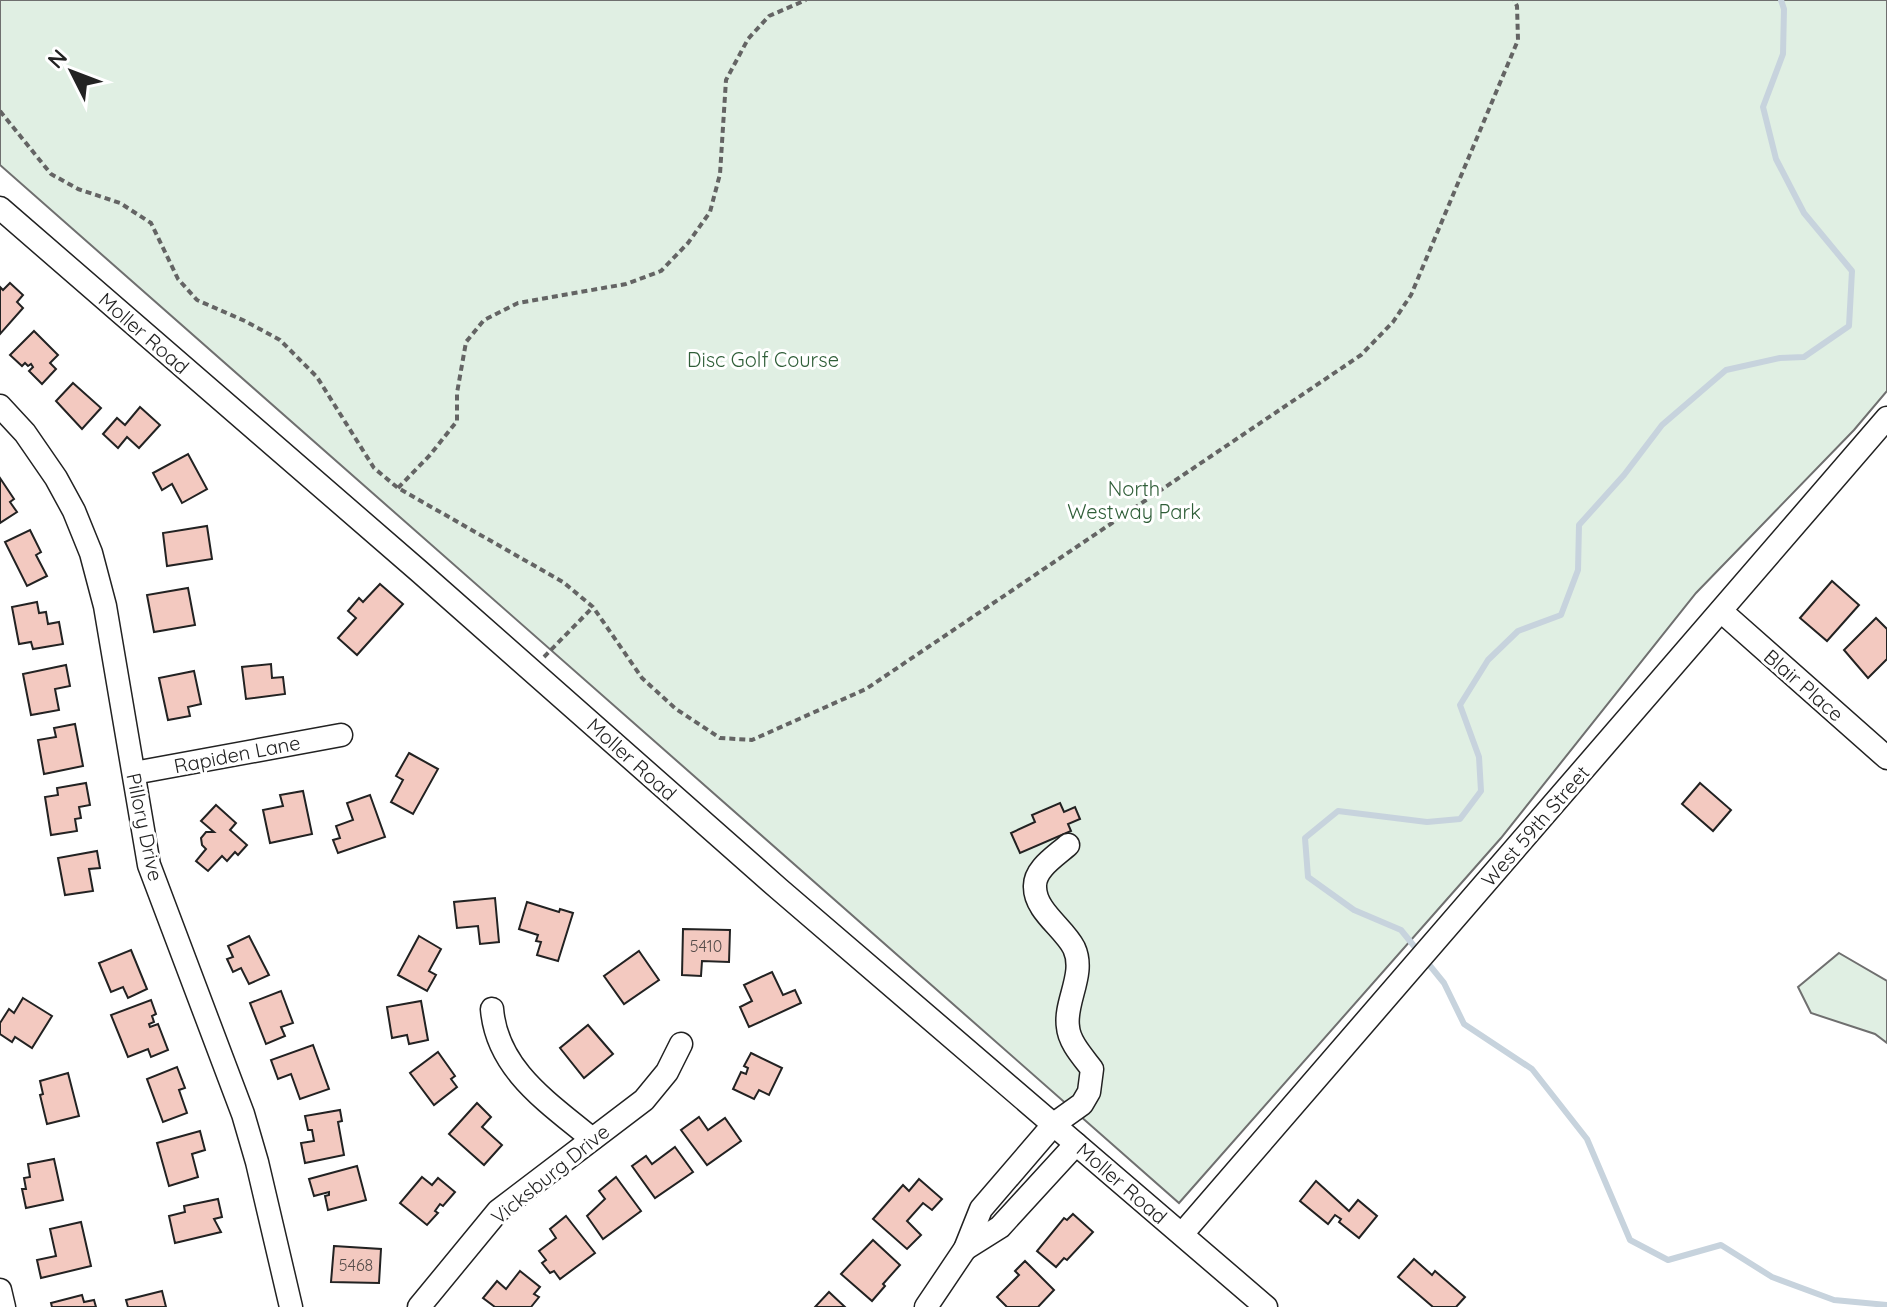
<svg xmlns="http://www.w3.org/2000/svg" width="1887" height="1307" font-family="Quicksand,sans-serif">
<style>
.green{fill:#e0efe3;stroke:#6f6f6f;stroke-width:2}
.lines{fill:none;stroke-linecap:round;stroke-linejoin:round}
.stream{stroke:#c7d3dd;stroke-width:6}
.building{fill:#f3c9c0;stroke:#222;stroke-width:2}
.minor-casing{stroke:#222;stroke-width:25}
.path{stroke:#646464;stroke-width:4;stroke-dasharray:6 4;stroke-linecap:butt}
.minor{stroke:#fff;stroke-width:22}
.labels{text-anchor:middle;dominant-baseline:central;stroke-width:6;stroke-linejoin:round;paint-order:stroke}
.number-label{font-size:16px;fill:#564c4a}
.street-label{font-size:20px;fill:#222;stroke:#fff}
.park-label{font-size:20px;fill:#2f5e38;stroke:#fff}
</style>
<rect width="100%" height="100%" fill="#fff"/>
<g class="green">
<polygon points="0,0 1887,0 1887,391 1854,430 1696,593 1501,838 1179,1203 0,165"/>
<polygon points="1839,953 1887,981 1887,1043 1875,1034 1811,1013 1798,987"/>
</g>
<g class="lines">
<polyline class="stream" points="1781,0 1784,9 1783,54 1763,107 1776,159 1804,213 1852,271 1849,326 1804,357 1780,358 1726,370 1662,425 1624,475 1579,525 1578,570 1561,615 1518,631 1488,660 1460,705 1479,757 1481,791 1460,819 1427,822 1338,811 1305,838 1308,877 1354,910 1401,930 1444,983 1464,1024 1532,1069 1587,1139 1630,1240 1668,1260 1721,1245 1772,1277 1834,1300 1887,1305"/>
</g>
<g class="building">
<polygon points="10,283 23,295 17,302 23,308 0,334 0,287 3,290"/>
<polygon points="34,331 58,355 50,363 56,369 42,384 29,371 33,367 31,364 28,366 25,363 22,366 10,355"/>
<polygon points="73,383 101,408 82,429 56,401"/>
<polygon points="140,407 160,425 139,448 127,437 118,448 103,434 117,418 125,425"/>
<polygon points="188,454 207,489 182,503 172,484 162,490 153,473"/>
<polygon points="0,478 14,499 10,502 17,512 0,523"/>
<polygon points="207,526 212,559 167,566 163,533"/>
<polygon points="30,530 41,552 36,555 47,576 27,586 5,542"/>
<polygon points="1832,581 1859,605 1827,641 1800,618"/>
<polygon points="380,584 403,604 357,655 338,638 356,618 348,611 359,598 363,602"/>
<polygon points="188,588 195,625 154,632 147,595"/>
<polygon points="37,602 39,613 46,612 48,624 59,622 63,644 33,649 31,642 19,644 12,607"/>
<polygon points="1876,618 1887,629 1887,659 1868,678 1844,650"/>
<polygon points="271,664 272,678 283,677 285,694 246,699 242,667"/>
<polygon points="66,665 70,686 55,689 59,710 31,715 23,674"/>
<polygon points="194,671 201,704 188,707 190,716 168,720 159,678"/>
<polygon points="75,724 83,766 44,774 38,740 56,737 54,728"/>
<polygon points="409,753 438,769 413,814 391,802 403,780 396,776"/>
<polygon points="86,783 90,805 79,807 81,818 75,819 77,831 51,835 45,797 58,795 57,788"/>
<polygon points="1700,783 1731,810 1713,831 1682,804"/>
<polygon points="303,791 312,834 270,843 263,810 283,806 280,795"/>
<polygon points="370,795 385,837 338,853 333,840 340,838 336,826 353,820 347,803"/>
<polygon points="1060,803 1064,812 1075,807 1080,819 1068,824 1071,831 1020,853 1011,833 1035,822 1032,815"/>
<polygon points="216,805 236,823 230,830 247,845 238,855 235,852 227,861 222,856 208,871 196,861 206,849 202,845 201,838 206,832 214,832 201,821"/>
<polygon points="97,851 100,868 89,869 93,891 65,895 58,858"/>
<polygon points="495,898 499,942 480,944 478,926 457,928 454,902"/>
<polygon points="527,902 559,912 560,909 573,913 558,961 537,955 541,942 536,941 538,935 519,929"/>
<polygon points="683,929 730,930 729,962 702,961 701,976 682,975"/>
<polygon points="249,936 269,975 249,984 241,968 233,972 227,959 233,957 228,946"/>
<polygon points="419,936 441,949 429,971 436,975 427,991 398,975"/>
<polygon points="131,950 147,989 128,998 123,987 111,992 99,963"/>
<polygon points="639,951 659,980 624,1004 604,976"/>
<polygon points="772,972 783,995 795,990 801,1003 749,1027 740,1007 752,1001 744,985"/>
<polygon points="281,991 293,1023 281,1027 285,1036 266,1044 250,1003"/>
<polygon points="23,998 52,1016 32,1048 15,1037 12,1042 0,1034 0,1023 9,1009 14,1013"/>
<polygon points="151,1000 156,1014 152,1016 154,1022 149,1024 150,1027 158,1024 168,1050 151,1057 148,1049 128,1057 111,1015"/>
<polygon points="421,1001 428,1040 409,1044 407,1035 392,1038 387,1007"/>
<polygon points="588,1025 613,1054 584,1078 560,1048"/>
<polygon points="313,1045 329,1089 300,1099 291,1074 278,1079 271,1060"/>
<polygon points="438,1052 455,1076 451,1079 457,1087 434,1105 410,1073"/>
<polygon points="751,1053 782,1068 769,1095 759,1090 754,1099 733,1089 741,1072 746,1074 748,1068 744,1066"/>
<polygon points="177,1067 185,1088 179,1090 187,1113 163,1122 147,1079"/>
<polygon points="68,1073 79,1116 47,1124 40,1095 43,1094 40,1081"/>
<polygon points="477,1103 491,1117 482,1127 502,1145 484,1165 449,1134"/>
<polygon points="340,1110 342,1121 338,1122 344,1155 305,1163 301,1143 314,1141 312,1130 308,1130 305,1116"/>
<polygon points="699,1117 708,1130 725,1118 741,1141 707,1165 681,1130"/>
<polygon points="200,1131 205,1150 192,1154 198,1177 169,1186 157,1143"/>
<polygon points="675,1147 693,1172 655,1198 632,1166 646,1156 652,1164"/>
<polygon points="54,1159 63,1200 26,1208 22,1189 26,1189 24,1178 30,1177 28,1164"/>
<polygon points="357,1166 366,1200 328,1210 325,1196 329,1195 329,1192 314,1196 309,1179"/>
<polygon points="422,1177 432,1185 438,1178 455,1192 443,1206 440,1204 435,1211 438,1213 427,1225 400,1203"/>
<polygon points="616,1177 641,1211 603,1239 587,1216 605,1199 599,1191"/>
<polygon points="919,1179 942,1199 932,1210 923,1203 907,1221 921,1235 907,1249 873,1219 903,1185 909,1191"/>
<polygon points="1316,1181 1349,1211 1358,1200 1377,1216 1359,1238 1339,1222 1341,1219 1335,1215 1328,1224 1300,1201"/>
<polygon points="218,1199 222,1217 214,1219 221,1232 175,1243 169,1216 185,1212 184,1206"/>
<polygon points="1073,1214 1093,1232 1067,1260 1064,1258 1056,1267 1037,1251 1064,1218 1067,1220"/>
<polygon points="566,1216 595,1253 560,1279 554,1271 550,1273 542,1263 546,1260 539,1251 556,1238 550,1229"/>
<polygon points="81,1222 91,1266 41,1278 37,1260 56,1256 50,1229"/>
<polygon points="873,1240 900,1265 883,1284 885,1286 872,1301 841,1274"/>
<polygon points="334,1246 381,1249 379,1283 331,1282"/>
<polygon points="1414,1259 1432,1275 1435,1271 1465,1297 1456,1307 1433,1307 1398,1277"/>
<polygon points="1025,1261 1054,1290 1038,1307 1007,1307 997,1297 1019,1275 1015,1271"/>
<polygon points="520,1271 540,1287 534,1294 539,1297 531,1307 495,1307 483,1298 497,1281 506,1289"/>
<polygon points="162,1291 166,1307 128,1307 126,1300"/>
<polygon points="829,1292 845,1307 815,1307"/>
<polygon points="82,1295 84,1302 94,1300 96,1307 52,1307 51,1303"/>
</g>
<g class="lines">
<g class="minor-casing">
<g id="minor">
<polyline points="0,208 420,572 779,889 1266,1307"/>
<polyline points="0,406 25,433 56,478 74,511 91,553 105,606 149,865 243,1114 257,1162 291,1307"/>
<polyline points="1721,611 1887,758"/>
<polyline points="134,773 341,735"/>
<path d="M492 1009C497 1070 549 1103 592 1139"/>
<polyline points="1182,1234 1887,418"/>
<polyline points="965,1249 1000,1227 1076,1144"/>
<polyline points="0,1290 4,1307"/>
<polyline points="419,1307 498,1211 644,1100 667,1072 681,1044"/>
<path d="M926 1307 965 1249 981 1209 1054 1124 1082 1104 1089 1092 1092 1069C1083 1057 1069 1042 1068 1027 1064 1002 1086 974 1074 948 1064 928 1035 911 1035 887 1034 869 1056 856 1068 845"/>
</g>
</g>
<g class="path">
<polyline points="0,111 51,174 78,189 120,203 151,223 178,279 197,300 245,321 280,340 317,377 374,468 398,488 563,582 593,607 642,678 676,709 720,738 752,740 866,689 1361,355 1393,322 1411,295 1518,40 1517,6 1514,0"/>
<polyline points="398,488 430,455 457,421 457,393 466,342 484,320 518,303 626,284 661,271 688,243 710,212 720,174 726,80 748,39 769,16 806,0"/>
<polyline points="544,657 593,607"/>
</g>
<use href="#minor" class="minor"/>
</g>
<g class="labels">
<g class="number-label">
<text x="706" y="946">5410</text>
<text x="356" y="1265">5468</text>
</g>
<g class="street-label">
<text transform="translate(144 333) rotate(41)">Moller Road</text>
<text transform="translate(1804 685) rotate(41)">Blair Place</text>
<text transform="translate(237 754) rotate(-11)">Rapiden Lane</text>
<text transform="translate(632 759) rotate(42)">Moller Road</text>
<text transform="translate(1535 826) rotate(-49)">West 59th Street</text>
<text transform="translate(145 827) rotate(78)">Pillory Drive</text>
<text transform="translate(550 1174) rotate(-39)">Vicksburg Drive</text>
<text transform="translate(1122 1183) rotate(41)">Moller Road</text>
</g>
<g class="park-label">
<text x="763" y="359">Disc Golf Course</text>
<text x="1134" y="488">North<tspan x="1134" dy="23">Westway Park</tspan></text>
</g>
</g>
<g transform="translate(72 72) rotate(312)" stroke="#ffffff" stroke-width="6" paint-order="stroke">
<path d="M0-6L14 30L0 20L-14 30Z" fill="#222222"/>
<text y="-12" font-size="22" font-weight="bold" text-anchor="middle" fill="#222222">N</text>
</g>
</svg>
